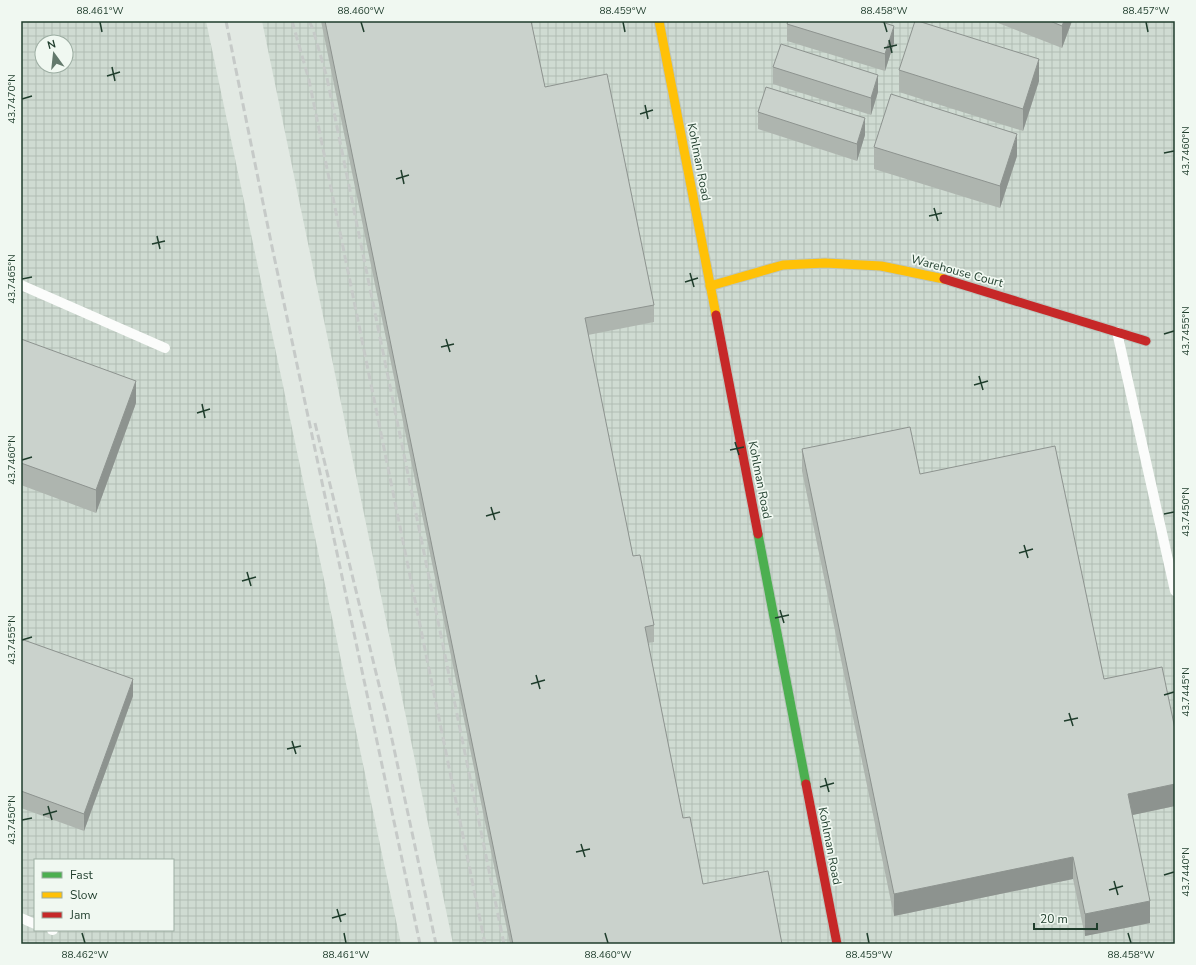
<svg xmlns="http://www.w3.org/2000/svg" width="1196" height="965" font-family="'Nunito Sans',sans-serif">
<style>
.industrial{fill:url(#industrial-grid);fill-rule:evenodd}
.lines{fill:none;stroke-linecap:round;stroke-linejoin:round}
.fast-casing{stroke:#bbc6be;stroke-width:11}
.slow-casing{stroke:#bbc6be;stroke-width:11}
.jam-casing{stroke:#bbc6be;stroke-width:11}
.lane{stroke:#fbfcfb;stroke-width:10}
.fast{stroke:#4caf50;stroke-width:9}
.slow{stroke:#ffc107;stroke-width:9}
.jam{stroke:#c62828;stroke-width:9}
.rail{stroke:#c6cac8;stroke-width:3;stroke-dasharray:8 4;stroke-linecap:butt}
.wall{fill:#aeb5af}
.shaded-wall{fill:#8d938f}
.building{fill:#cad2cc;stroke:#8d938f}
.ticks{fill:none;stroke:#1f3d2c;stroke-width:1.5}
.labels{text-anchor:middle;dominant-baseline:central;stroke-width:3.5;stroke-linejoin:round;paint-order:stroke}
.street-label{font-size:12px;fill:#1f3d2c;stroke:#f0f8f1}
.neatline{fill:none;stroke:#1f3d2c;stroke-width:1.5}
.ticks-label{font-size:10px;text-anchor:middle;fill:#1f3d2c}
</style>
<defs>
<pattern id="industrial-grid" width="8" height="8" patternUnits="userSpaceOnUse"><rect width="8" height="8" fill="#cfdbd2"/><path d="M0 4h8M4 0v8" fill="none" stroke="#b1bdb4"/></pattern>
</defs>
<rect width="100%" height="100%" fill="#e2e9e3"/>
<g class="industrial">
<path d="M21 21H206L401 944H21ZM42 42H66V66H42ZM35 860H173V930H35Z"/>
<polygon points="262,21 1175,21 1175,944 453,944"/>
</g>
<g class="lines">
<g class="fast-casing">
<polyline id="fast" points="758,534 806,784"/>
</g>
<g class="slow-casing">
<g id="slow">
<polyline points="659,21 716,315"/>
<polyline points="710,286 783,265 825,263 881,266 944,279"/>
</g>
</g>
<g class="jam-casing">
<g id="jam">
<polyline points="944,279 1146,341"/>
<polyline points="716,315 758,534"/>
<polyline points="806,784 837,944"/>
</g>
</g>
<g class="lane">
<polyline points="21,285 165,348"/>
<polyline points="1117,332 1175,591"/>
<polyline points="21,918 35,924"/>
<polyline points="52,930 53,930"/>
</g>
<use href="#fast" class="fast"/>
<use href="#slow" class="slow"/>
<use href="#jam" class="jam"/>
<g class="rail">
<polyline points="226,21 271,242 420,944"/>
<polyline points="292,21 309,80 485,944"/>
<polyline points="309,21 313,29 327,78 504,944"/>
<polyline points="315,423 390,730 436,944"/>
</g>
</g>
<g class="wall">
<polygon points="321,21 531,21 545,87 654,305 654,322 588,335 633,556 654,625 654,642 648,643 683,818 703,884 782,944 510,944"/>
<polygon points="993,21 1072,21 1062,48"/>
<polygon points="787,24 894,43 885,71 787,41"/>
<polygon points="773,67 878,92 871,115 773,84"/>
<polygon points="899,70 1039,81 1023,131 899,92"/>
<polygon points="758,112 865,135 857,161 758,129"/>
<polygon points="874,147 1017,156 1000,208 874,169"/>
<polygon points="21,339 136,403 96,513 21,485"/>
<polygon points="802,449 920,474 1104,679 1175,729 1175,806 1132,815 1150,923 1085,936 1073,879 894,916 802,471"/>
<polygon points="21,639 133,696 84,831 21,808"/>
</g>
<g class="shaded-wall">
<polygon points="1064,21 1072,21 1062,48 1062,26"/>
<polygon points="894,26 894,43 885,71 885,54"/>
<polygon points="1039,59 1039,81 1023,131 1023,109"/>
<polygon points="878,75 878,92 871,115 871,98"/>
<polygon points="865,118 865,135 857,161 857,144"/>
<polygon points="1017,134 1017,156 1000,208 1000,186"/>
<polygon points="136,381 136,403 96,513 96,490"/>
<polygon points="133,679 133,696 84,831 84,814"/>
<polygon points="1175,784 1175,806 1128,816 1128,794"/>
<polygon points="1073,857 1073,879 894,916 894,894"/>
<polygon points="1150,901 1150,923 1085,936 1085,914"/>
</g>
<g class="building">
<polygon points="325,21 531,21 545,87 607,74 654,305 585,318 633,556 640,555 654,625 645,627 683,818 690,817 703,884 768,871 782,944 513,944"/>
<polygon points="788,21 879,21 894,26 885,54 787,24"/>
<polygon points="915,21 918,21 1039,59 1023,109 899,70"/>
<polygon points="1050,21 1064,21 1062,26"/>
<polygon points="781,44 878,75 871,98 773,67"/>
<polygon points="766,87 865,118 857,144 758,112"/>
<polygon points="891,94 1017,134 1000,186 874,147"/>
<polygon points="21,339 136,381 96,490 21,463"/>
<polygon points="910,427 920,474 1055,446 1104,679 1162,667 1175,729 1175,784 1128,794 1150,901 1085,914 1073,857 894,894 802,449"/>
<polygon points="21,639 133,679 84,814 21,791"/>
</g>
<path class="ticks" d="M100 22 102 32M361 22 364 32M623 22 625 32M884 22 887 32M1146 22 1148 32M889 40 892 53M884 48 897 45M112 67 115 81M107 76 120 72M22 99 32 96M645 105 648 119M640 114 653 110M1164 153 1174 151M401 170 404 184M396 179 409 175M934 208 938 221M929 216 942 213M157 236 160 249M152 244 165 241M690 273 694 287M22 279 32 277M685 282 698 278M1164 334 1174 331M446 339 450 352M441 347 454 344M979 376 983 390M974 385 988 381M202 404 205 418M197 413 210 409M735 442 739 455M730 450 744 447M22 460 32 457M491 507 495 520M1164 514 1174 512M486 516 500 512M1024 545 1028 558M1019 553 1033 549M247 572 251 586M242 581 256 577M780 610 784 623M775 618 789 615M22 640 32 637M536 675 540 689M531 684 545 680M1164 695 1174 692M1069 713 1073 726M1064 721 1078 718M292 741 296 754M287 749 301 746M825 778 829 792M820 787 834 783M48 806 52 820M43 815 57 811M22 820 32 818M581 844 585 857M576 852 590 849M1164 875 1174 872M1114 881 1118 895M1109 890 1123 886M337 909 341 922M332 918 346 914M82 933 85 943M344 933 346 943M605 933 608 943M867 933 869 943M1128 933 1131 943"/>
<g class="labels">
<g class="street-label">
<text transform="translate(699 162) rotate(79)">Kohlman Road</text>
<text transform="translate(957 271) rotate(15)">Warehouse Court</text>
<text transform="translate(760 480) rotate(79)">Kohlman Road</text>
<text transform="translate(830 846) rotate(79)">Kohlman Road</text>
</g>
</g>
<rect width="1196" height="965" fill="none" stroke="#f0f8f1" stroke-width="44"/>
<rect x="34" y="859" width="140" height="72" fill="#f0f8f1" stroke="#9cada2"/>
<rect x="42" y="872" width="20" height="6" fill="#4caf50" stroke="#9cada2"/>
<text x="70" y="879" font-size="12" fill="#1f3d2c">Fast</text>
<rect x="42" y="892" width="20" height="6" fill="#ffc107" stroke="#9cada2"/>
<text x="70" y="899" font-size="12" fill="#1f3d2c">Slow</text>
<rect x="42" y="912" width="20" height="6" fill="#c62828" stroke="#9cada2"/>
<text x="70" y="919" font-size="12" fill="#1f3d2c">Jam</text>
<g transform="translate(54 54) rotate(345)"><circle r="19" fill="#f0f8f1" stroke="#9cada2"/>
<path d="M0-3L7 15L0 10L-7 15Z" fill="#63796c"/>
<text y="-6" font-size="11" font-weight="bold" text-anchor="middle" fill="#1f3d2c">N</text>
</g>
<path d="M1034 923v6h63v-6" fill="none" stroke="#1f3d2c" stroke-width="2"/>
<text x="1040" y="923" font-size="12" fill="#1f3d2c" stroke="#f0f8f1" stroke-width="3" paint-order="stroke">20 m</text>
<rect x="22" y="22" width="1152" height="921" class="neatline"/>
<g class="ticks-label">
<text x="100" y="14">88.461°W</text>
<text x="361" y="14">88.460°W</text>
<text x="623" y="14">88.459°W</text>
<text x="884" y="14">88.458°W</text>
<text x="1146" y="14">88.457°W</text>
<text transform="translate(11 99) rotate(-90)" y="4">43.7470°N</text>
<text transform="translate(1185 151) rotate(-90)" y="4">43.7460°N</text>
<text transform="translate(11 279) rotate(-90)" y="4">43.7465°N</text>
<text transform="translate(1185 331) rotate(-90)" y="4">43.7455°N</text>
<text transform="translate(11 460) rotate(-90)" y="4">43.7460°N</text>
<text transform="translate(1185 512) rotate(-90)" y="4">43.7450°N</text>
<text transform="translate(11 640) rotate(-90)" y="4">43.7455°N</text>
<text transform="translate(1185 692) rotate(-90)" y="4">43.7445°N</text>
<text transform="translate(11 820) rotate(-90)" y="4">43.7450°N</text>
<text transform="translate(1185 872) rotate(-90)" y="4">43.7440°N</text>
<text x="85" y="958">88.462°W</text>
<text x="346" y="958">88.461°W</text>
<text x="608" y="958">88.460°W</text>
<text x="869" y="958">88.459°W</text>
<text x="1131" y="958">88.458°W</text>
</g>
</svg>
